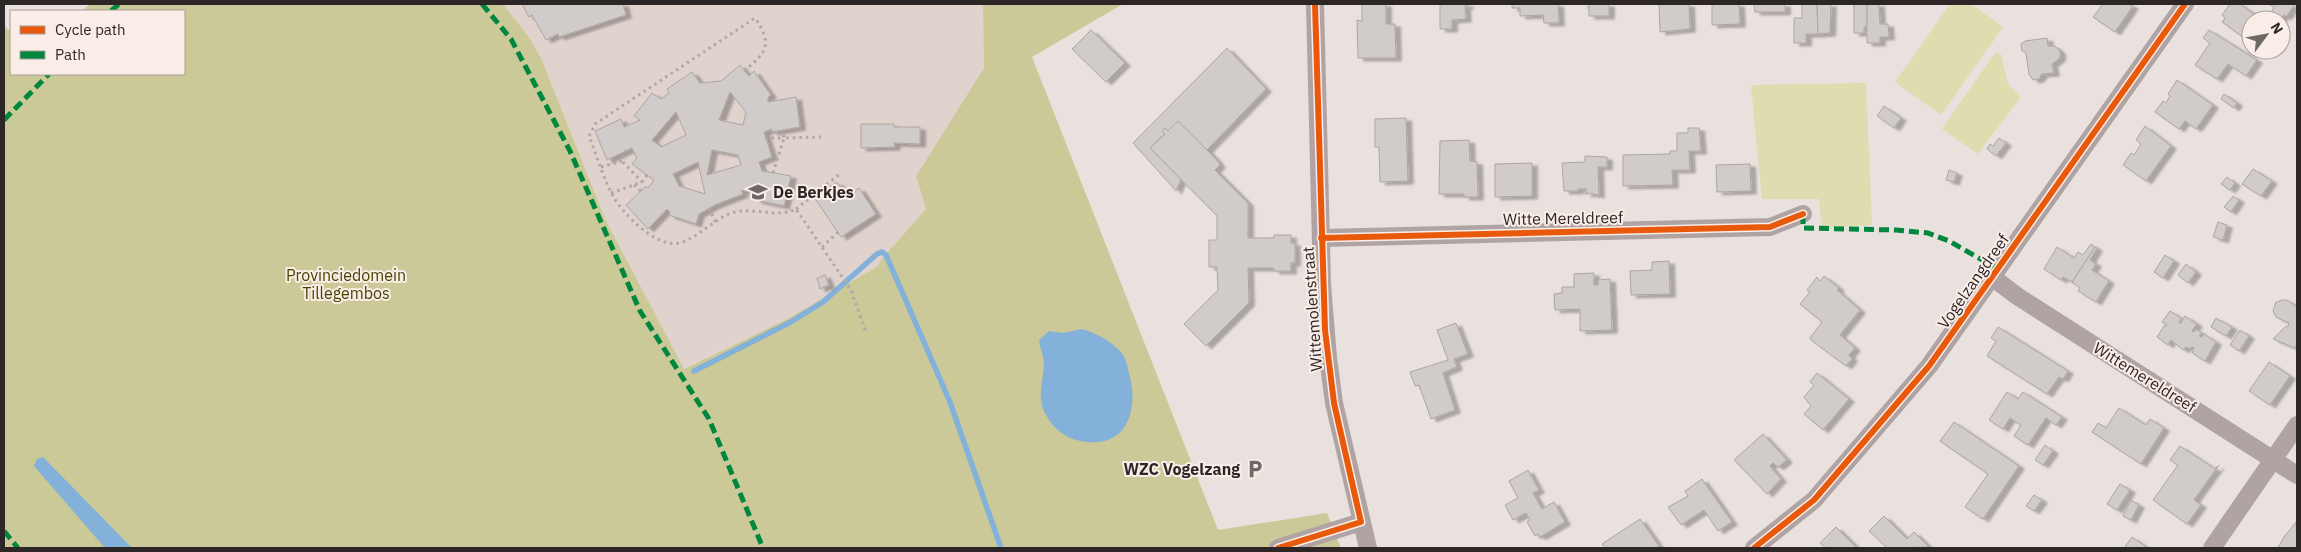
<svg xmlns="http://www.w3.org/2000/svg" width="2301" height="552" font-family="'IBM Plex Sans',sans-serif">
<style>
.built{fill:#e0d2cd}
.green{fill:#ddddaf}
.forest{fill:#cbc998}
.water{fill:#84b1da}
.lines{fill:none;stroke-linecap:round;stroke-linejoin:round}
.stream{stroke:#84b1da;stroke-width:5.5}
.building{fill:#d1cbc9;stroke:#aba6a3;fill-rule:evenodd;filter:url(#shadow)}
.path{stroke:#b1a7a8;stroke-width:3;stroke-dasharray:2.5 4;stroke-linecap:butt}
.street{stroke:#afa3a4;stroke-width:18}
.quiet{stroke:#00873e;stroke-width:5;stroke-dasharray:10 5;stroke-linecap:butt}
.cycleway-casing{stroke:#faede8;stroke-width:9}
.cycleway{stroke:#e8590c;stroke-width:6}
.labels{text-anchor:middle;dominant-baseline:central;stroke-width:4;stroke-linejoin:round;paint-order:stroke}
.poi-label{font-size:16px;font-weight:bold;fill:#2c2726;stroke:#faede8;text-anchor:start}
.street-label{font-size:16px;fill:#2c2726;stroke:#faede8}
.park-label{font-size:16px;fill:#444600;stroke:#faede8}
</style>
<defs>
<filter id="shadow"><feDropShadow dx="5.5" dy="3" stdDeviation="1" flood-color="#0004"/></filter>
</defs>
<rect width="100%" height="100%" fill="#e9e1de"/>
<polygon class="built" points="503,4 983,4 984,68 916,176 926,209 878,266 787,319 683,369 606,221 541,58 529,37"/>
<g class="green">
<polygon points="1950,4 1971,4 2003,27 1941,115 1895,82"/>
<polygon points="1995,53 2001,54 2008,84 2021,97 1978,154 1942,129"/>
<polygon points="1866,83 1872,225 1822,228 1819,199 1762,199 1751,85"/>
</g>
<polygon class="forest" points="90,4 503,4 529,37 541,58 606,221 684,369 787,319 878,266 881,260 926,209 916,176 984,68 983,4 1123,4 1032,57 1218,530 1327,513 1341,548 4,548 4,25 11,32 11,74 184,74 184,11 82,11"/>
<g class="water">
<path d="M1082 329C1096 333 1115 343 1123 355 1127 361 1128 370 1130 377 1139 414 1124 450 1080 441 1063 437 1051 427 1044 411 1037 396 1044 377 1044 362 1043 354 1040 348 1039 340L1049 331 1063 333Z"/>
<polygon points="43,457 132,548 105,548 34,466 37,459"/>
</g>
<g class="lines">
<polyline class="stream" points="694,371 789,323 823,302 877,254 882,252 886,255 950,402 1001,548"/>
</g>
<g class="building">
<polygon points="522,4 623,4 626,15 559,37 558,34 546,40 532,15 529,17"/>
<polygon points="1362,4 1386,4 1386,24 1395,24 1396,58 1358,58 1357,20 1362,21"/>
<polygon points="1440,4 1468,4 1468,6 1465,6 1466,19 1452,20 1452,29 1440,29"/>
<polygon points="1512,4 1558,4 1559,23 1544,23 1543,15 1520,16 1520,8 1512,8"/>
<polygon points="1581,4 1609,4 1609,16 1589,16 1589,4"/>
<polygon points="1659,4 1689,4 1690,29 1660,32"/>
<polygon points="1712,4 1739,4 1740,24 1712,25"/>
<polygon points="1754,4 1785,4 1785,12 1755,12"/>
<polygon points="1804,4 1817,4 1818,34 1806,34 1806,43 1794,43 1794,18 1802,18 1802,5"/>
<polygon points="1817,4 1831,4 1830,33 1818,34"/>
<polygon points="1852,4 1867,4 1867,27 1864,27 1864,33 1854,33 1854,6"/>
<polygon points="1867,4 1879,4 1880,24 1888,24 1889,37 1880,37 1880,43 1867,43"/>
<polygon points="2103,4 2129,4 2133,6 2115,32 2093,17"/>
<polygon points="2230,4 2240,4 2262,20 2251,20 2251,43 2222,22 2225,18 2222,15"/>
<polygon points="2269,4 2295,4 2286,17 2284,15 2280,20 2271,13 2274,7"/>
<polygon points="1091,30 1125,63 1106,82 1072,49"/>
<polygon points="2209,30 2257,60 2246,76 2228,64 2217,79 2195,65 2210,43 2203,38"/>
<polygon points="2047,38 2048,46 2055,46 2060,51 2060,58 2052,64 2054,73 2042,74 2039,79 2033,80 2029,74 2026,53 2022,51 2021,44 2025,41"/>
<polygon points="1227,48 1266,89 1207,150 1178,121 1168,131 1165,128 1162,131 1165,134 1150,148 1181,179 1176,191 1133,143"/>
<path d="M740 65 749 76 754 71 771 95 768 97V102L796 97 800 127 772 132V129L764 132 772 157 759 162 762 171 791 176 784 206 756 200 757 193 741 190 743 194 715 205 699 214 696 224 669 215 670 212 667 209 648 229 626 205 646 186 648 188 654 180 632 164 637 158 632 148 607 160 595 131 621 119 624 127 640 120 634 116 652 93 661 99 669 93 667 89 692 72 700 83 721 81ZM730 92 746 112 743 125 719 120ZM676 112 686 135 661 147 652 140ZM712 150 738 155 741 165 707 175ZM698 162 705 194 679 186 673 174Z"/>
<polygon points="2177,80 2213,105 2196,129 2185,121 2179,129 2155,112 2163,101 2166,103 2170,96 2168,94"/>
<polygon points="2224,94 2237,103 2234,108 2221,99"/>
<polygon points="1884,106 1901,118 1894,128 1877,116"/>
<polygon points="1406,118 1408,181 1380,182 1379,147 1375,147 1375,119"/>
<polygon points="1178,121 1216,159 1220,165 1215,170 1248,203 1248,238 1274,238 1274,235 1291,235 1291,243 1295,243 1295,263 1291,263 1291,271 1274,271 1274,268 1248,268 1249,303 1206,346 1184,324 1218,290 1217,267 1209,267 1209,240 1217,240 1217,216 1150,148 1165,134 1162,131 1165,128 1168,131"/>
<polygon points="861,124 894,124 894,127 920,127 920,144 894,143 895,147 861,148"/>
<polygon points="2145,126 2171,146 2146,181 2123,165 2131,153 2134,155 2141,144 2136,140"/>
<polygon points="1688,128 1699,128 1701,151 1689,151 1690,170 1672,170 1673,185 1623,186 1623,155 1670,154 1670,151 1677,151 1677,133 1688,133"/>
<polygon points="1999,138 2006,143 1996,156 1987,149 1990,144 1993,146"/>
<polygon points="1469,140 1470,161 1477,162 1478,197 1464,197 1464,194 1439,194 1440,141"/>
<polygon points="1585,156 1607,157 1607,167 1598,167 1599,195 1587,193 1586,195 1586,189 1578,189 1578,191 1564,191 1562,163 1585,162"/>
<polygon points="1532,163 1532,196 1495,197 1495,164"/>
<polygon points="1750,164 1751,191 1717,192 1716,165"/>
<polygon points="2253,169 2272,181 2261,196 2242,184"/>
<polygon points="1949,170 1957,173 1954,182 1946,180"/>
<polygon points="2227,177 2235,183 2230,190 2221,184"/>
<polygon points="837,182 847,196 859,188 876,214 841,237 814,197"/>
<polygon points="2233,196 2239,200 2231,212 2224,207"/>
<polygon points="2218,222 2227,225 2223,240 2213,237"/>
<polygon points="2091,244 2095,247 2072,282 2063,277 2061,280 2044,269 2057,247 2074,258 2078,252 2083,255"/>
<polygon points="2095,247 2097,248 2090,260 2096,264 2092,270 2109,281 2096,302 2078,291 2080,288 2072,282"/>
<polygon points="2165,255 2174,261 2163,278 2154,272"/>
<polygon points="1669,261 1670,294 1631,295 1630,271 1652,270 1652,262"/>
<polygon points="2186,264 2196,272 2188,283 2178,275"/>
<polygon points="1594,273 1594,285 1598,285 1598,280 1610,279 1612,330 1580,331 1580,309 1555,310 1554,294 1562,293 1562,287 1574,287 1574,274"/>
<polygon points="825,275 829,285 820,289 817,278"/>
<polygon points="1824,276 1839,288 1837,290 1860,310 1840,335 1855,348 1849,355 1852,359 1846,366 1811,340 1810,338 1822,322 1800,304 1810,292 1807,290 1817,277 1820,281"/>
<polygon points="2283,300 2287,300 2297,307 2297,344 2295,348 2273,339 2286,326 2288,327 2289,323 2276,317 2273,311 2276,302"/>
<polygon points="2170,311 2181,318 2179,323 2181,323 2185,316 2197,324 2192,331 2194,332 2196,329 2202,333 2199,336 2202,337 2204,334 2216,342 2205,361 2192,353 2194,348 2192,347 2190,349 2186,347 2183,350 2171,340 2168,345 2157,337 2164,326 2167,325 2162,322"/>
<polygon points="2216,318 2232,327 2226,336 2211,327"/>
<polygon points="1456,323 1468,354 1454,359 1457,367 1443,373 1455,410 1431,419 1419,385 1415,386 1410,372 1448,360 1437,330"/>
<polygon points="1998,327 2068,371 2063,379 2059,377 2047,394 1987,356 1996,341 1991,338"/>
<polygon points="2240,330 2249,336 2239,351 2230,345"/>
<polygon points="2269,362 2290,376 2270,405 2249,391"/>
<polygon points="1817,373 1849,399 1823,430 1804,414 1811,406 1804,397 1814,385 1810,382"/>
<polygon points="2007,392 2018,399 2023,392 2062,417 2056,425 2046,418 2028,445 2014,436 2021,425 2010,418 2003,429 1989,420"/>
<polygon points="2119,408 2146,425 2150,419 2164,428 2141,464 2092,432 2098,423 2106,428"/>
<polygon points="1954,422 2019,466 1983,519 1965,507 1988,474 1940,441"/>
<polygon points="1763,434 1787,460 1778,467 1773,463 1770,466 1781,479 1767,494 1734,460"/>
<polygon points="2045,445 2053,451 2043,465 2035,460"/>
<polygon points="2180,446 2215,469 2219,465 2194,500 2201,505 2187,524 2153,500 2178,465 2170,460"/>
<polygon points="1528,470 1539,490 1533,493 1542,509 1554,502 1565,522 1540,537 1538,534 1535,536 1527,522 1530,520 1526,513 1513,520 1505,505 1518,498 1509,481"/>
<polygon points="1702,479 1732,522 1718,531 1704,510 1681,525 1668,507 1688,496 1685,491"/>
<polygon points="2120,484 2130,490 2117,510 2107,504"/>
<polygon points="2034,495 2042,500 2034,511 2026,506"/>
<polygon points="2131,500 2139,505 2131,520 2123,516"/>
<polygon points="1884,516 1907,539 1914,532 1929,547 1887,548 1869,531"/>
<polygon points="1640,519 1659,546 1656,548 1605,548 1602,544"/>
<polygon points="2296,522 2297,548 2278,548 2284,537"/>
<polygon points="1836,527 1857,548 1826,548 1820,543"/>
<polygon points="2132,537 2148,548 2124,548"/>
</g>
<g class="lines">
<g class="path">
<path d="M744 71C767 52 773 45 755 18L595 124 589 136C597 156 603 178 613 196 623 214 656 248 679 243 699 238 713 219 732 213 753 206 775 219 796 209L851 290 866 332"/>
<polyline points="765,138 784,138 783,130"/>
<polyline points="626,150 622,161 642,182"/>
<polyline points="601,167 622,161"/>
<polyline points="773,173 784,138 821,137"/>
<polyline points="634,185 641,191"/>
<polyline points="611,193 642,182 647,175"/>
<polyline points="709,208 716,223"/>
<polyline points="796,209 841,173"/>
<polyline points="822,247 838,232"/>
</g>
<g class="street">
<polyline points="1315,4 1322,284 1328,358 1334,403 1368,548"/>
<polyline points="1321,238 1770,227 1803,214"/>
<polyline points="1992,277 2017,296 2297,475"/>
<polyline points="1278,548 1361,522"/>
<polyline points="1754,548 1814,500 1929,366 2185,4"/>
<polyline points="2212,548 2297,425"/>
</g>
<g class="quiet">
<polyline points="482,4 511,39 570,151 640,311 709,419 763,548"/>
<polyline points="111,11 119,4"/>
<polyline points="4,120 49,74"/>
<polyline points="1803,214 1803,228 1896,230 1928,233 1949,241 1998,269"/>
<polyline points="4,531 18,548"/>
</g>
<g class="cycleway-casing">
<g id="cycleway">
<polyline points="1321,238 1770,227 1803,214"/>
<polyline points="1278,548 1361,522 1334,403 1325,330 1315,4"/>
<polyline points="1754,548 1814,500 1929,366 2185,4"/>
</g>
</g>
<use href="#cycleway" class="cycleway"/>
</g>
<defs>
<g id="school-bare" transform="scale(1.5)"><path d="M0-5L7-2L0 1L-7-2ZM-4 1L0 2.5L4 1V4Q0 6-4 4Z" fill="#6e6866" stroke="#faede8" stroke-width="2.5" paint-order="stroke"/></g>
<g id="parking-bare" transform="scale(1.5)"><path d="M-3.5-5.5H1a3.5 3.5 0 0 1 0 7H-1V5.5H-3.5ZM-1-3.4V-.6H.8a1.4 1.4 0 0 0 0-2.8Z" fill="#6e6866" stroke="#faede8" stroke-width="2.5" paint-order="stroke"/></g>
</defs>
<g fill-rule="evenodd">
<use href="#school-bare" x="758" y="192"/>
<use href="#parking-bare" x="1255" y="469"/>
</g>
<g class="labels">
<g class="poi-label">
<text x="773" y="192">De Berkjes</text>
<text x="1240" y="469" text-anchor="end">WZC Vogelzang</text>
</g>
<g class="street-label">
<text transform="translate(1563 218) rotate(-1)">Witte Mereldreef</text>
<text transform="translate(1973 281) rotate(-55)">Vogelzangdreef</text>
<text transform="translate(1312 309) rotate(-94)">Wittemolenstraat</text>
<text transform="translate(2145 377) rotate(32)">Wittemereldreef</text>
</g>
<g class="park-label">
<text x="346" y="275">Provinciedomein<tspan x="346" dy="18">Tillegembos</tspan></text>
</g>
</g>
<rect width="2301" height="552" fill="none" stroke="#2c2726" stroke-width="10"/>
<rect x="10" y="10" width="175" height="65" fill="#faede8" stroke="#a89e9a"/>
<rect x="20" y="26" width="25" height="8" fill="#e8590c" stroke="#a89e9a"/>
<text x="55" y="35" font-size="15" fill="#2c2726">Cycle path</text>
<rect x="20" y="51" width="25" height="8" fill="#00873e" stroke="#a89e9a"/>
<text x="55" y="60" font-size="15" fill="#2c2726">Path</text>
<g transform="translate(2266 35) rotate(58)"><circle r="24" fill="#faede8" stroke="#a89e9a"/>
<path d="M0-4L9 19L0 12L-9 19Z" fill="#6e6866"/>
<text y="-8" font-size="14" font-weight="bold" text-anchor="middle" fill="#2c2726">N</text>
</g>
</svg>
